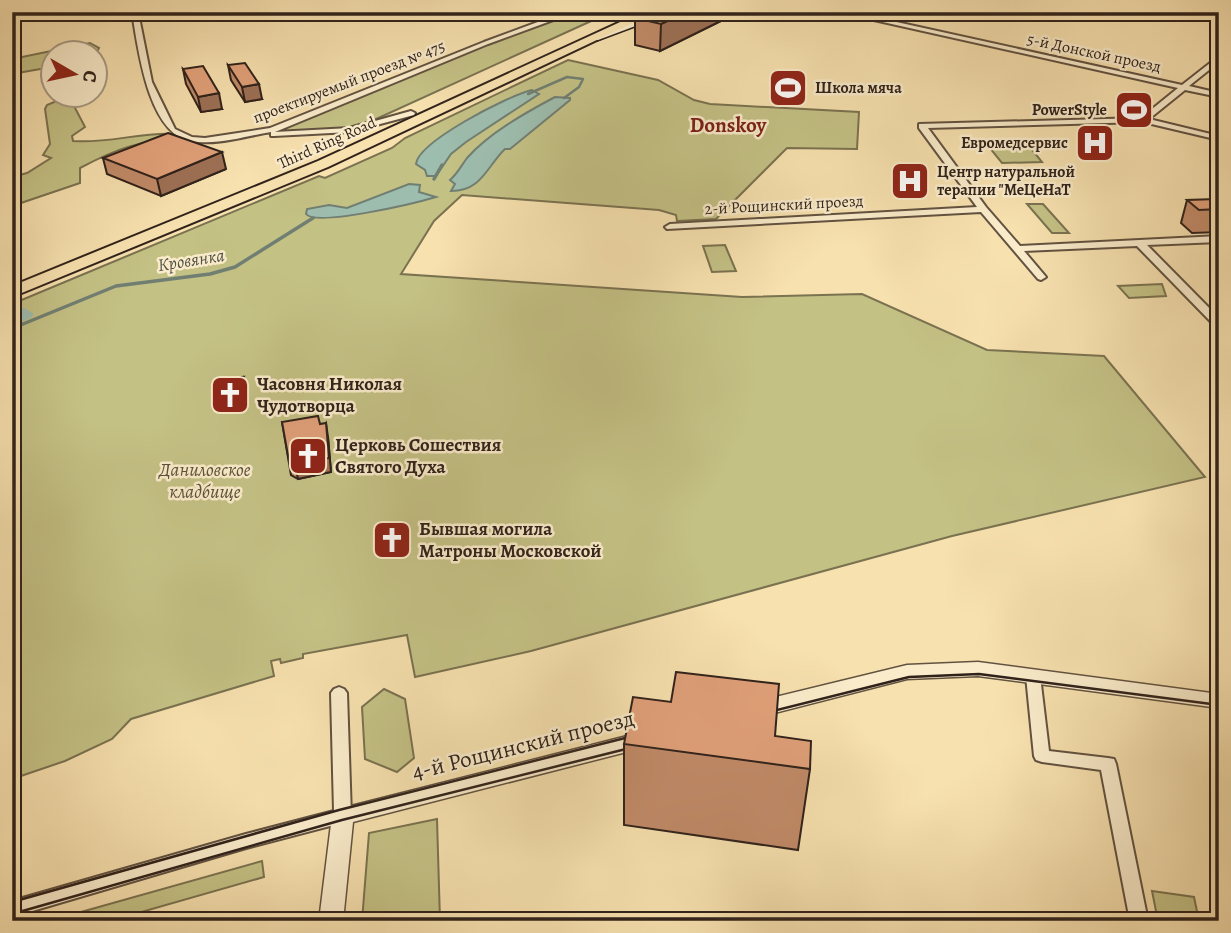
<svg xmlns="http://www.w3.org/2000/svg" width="1231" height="933" font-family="Alegreya,serif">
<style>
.green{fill:#c4c185;stroke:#7a7250;stroke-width:2}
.water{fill:#9dbdae;stroke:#717f73;stroke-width:2}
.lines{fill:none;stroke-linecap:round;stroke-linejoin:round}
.stream-far1{stroke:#717f73;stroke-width:2.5}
.stream{stroke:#717f73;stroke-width:3.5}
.river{fill:#9dbdae;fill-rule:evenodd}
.minor-casing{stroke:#625240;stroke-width:4}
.tertiary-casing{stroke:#625240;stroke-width:3}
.secondary-casing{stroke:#30221b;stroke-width:3}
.primary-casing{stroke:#30221b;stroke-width:4}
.minor{fill:#faeccb;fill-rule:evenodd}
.tertiary{fill:#faeccb;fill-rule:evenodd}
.secondary{fill:#faeccb;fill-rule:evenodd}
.primary{fill:#f7e1af;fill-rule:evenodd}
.tram{stroke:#30221b;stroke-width:2.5}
.wall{fill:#c18a68;stroke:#30221b;stroke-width:2}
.shaded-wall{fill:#9d7055;stroke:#30221b;stroke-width:2}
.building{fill:#e0a079;stroke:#30221b;stroke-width:2}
.labels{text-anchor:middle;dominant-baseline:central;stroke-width:5;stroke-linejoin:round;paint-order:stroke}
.far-street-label{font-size:16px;fill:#30221b;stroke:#faeccb}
.far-poi-label{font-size:16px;font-weight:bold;fill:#30221b;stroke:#faeccb;text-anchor:start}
.far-water-label{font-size:18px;font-style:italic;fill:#515047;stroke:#faeccb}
.poi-label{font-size:19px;font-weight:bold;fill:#30221b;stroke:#faeccb;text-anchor:start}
.park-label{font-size:19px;font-style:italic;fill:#5c523b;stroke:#faeccb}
.far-district-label{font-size:21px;font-weight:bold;fill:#7a1f14;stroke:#faeccb}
.near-street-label{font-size:23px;fill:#30221b;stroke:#faeccb}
</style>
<rect width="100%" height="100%" fill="#f7e1af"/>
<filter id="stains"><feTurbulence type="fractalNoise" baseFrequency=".00286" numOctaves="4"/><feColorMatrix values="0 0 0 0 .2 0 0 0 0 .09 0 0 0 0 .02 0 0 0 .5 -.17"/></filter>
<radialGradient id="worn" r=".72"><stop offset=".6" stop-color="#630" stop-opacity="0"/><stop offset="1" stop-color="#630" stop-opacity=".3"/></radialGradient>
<g class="green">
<polygon points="569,12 611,12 374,120 345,128 258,134 483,42"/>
<polygon points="90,43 99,48 95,56 94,52 52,52 52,67 12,74 12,59"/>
<polygon points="568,60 658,80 694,100 710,104 859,112 857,149 787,148 716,219 677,221 676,215 659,210 462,195 434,221 401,274 742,297 862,294 987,350 1104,356 1205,477 952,536 531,651 415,677 407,635 303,654 303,658 281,663 280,659 271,661 274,676 131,719 112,739 65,761 12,779 12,304 319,176 325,178 392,148 405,138"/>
<path d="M66 97 77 98 74 106 85 127 72 136 73 141C107 144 140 132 174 134L179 140C139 140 116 149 80 168V183L12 206V177L27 173 51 158 43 155 50 144 45 109 47 105Z"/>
<polygon points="1029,146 1042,162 1002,163 989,147"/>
<polygon points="1027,204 1043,204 1069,233 1052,233"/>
<polygon points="725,245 736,271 712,272 703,246"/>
<polygon points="1162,284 1166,296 1129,298 1118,286"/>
<polygon points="384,689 405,699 414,758 397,772 365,759 362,707"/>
<polygon points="437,819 440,921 362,921 369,833"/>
<polygon points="262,861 264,877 110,921 49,921"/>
<polygon points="1152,891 1194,897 1199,921 1158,921"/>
</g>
<g class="water">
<path d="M532 90 539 94 466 142 451 154 436 176H427L425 170 416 164C418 142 507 96 532 90Z"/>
<path d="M555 97 570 98V100L510 149H505C487 166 482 191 451 191L455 184 450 180C458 173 461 166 467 158 489 133 525 113 555 97Z"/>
<path d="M409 184 420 185 419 192 436 197C416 203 316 227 306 214L307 209 329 205 347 208Z"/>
</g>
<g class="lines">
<polyline class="stream-far1" points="528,94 567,77 583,79 579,87 564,98"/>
<g class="stream">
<polyline points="434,179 442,165"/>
<polyline points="12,325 23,324 116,286 210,274 235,267 313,218"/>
</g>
<polygon class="river" points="24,308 34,314 31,318 12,325 12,312"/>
<g class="minor-casing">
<g id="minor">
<path d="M132 12H138L152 82 175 129 192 137 205 138 270 128 484 42 565 12H575L488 44 275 132 350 128 411 111 415 113 414 115 350 132 274 136H271V132C246 136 216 146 191 141 148 134 138 48 132 12Z"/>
<polygon points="838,12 851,12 1182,85 1219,56 1219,62 1189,86 1219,93 1219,97 1185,90 1149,119 1219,136 1219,140 1143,122 928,128 986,207 1020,246 1219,236 1219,242 1147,245 1219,318 1219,327 1215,326 1137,246 1024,251 1046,277 1041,280 1038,279 981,212 667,229 665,227 670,224 977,207 919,128 919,124 1141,118 1178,88"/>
<polygon points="1033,670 1038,672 1040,676 1049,751 1108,758 1114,759 1116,764 1148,921 1130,921 1101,770 1042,762 1036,760 1034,756 1026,676 1028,672"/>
<polygon points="339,687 344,689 347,693 351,816 349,821 246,848 12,917 12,901 246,834 334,811 331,693 334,689"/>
</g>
</g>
<g class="tertiary-casing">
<g id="tertiary">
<polygon points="978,662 1219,694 1219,708 978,676 907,679 759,717 752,714 749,709 752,704 759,701 907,665"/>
<polygon points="643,732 650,734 653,740 650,746 353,822 343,921 319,921 332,816 335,810"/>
</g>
</g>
<g class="secondary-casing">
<polygon id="secondary" points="660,12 673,12 598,40 590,38"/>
</g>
<g class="primary-casing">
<polygon id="primary" points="642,12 656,12 328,167 12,297 12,286 318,161"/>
</g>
<use href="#minor" class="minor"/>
<use href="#tertiary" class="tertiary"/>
<use href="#secondary" class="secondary"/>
<use href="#primary" class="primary"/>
<g class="tram">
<polyline points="757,715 909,677 979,674 1219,705"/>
<polyline points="12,902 339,810 645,733"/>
<polyline points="12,914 342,820 642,745"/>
</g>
</g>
<g class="wall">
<polygon points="739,12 660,51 635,45 635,18"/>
<polygon points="1207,12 1219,12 1219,26"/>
<polygon points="228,65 262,99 245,102 231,80"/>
<polygon points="183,69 222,109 201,112 186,84"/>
<polygon points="103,158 226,169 161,196 107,174"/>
<polygon points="1187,200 1219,201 1219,232 1192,233 1181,223"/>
<polygon points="282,422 320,424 328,437 331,472 298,479 291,475"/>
<polygon points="775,736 810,769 798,850 624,825 624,744"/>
</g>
<g class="shaded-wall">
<polygon points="686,12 739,12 660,51 661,24"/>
<polygon points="259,84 262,99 245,102 242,87"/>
<polygon points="219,93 222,109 201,112 198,97"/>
<polygon points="222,152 226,169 161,196 157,179"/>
<polygon points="243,377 246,390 233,402 220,404 217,390"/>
<polygon points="326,423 328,437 331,472 298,479 295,465"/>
</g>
<g class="building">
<polygon points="649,12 686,12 661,24 635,18"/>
<polygon points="245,63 259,84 242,87 228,65"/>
<polygon points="203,66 219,93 198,97 183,69"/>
<polygon points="168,133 222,152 157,179 103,158"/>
<polygon points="1217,199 1219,201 1219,209 1199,210 1187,200"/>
<polygon points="243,377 230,388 217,390 221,378"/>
<polygon points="318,416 320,424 326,423 329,458 295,465 289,461 282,422"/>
<polygon points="676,672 779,684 775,736 811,741 810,769 624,744 633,697 671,702"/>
</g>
<defs>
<g id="stadium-square" transform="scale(2.0125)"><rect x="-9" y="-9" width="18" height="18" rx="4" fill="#8f2418" stroke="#faeccb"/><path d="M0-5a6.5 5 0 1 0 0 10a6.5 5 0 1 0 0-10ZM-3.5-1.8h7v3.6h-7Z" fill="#fff"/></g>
<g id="hospital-square" transform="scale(2.0125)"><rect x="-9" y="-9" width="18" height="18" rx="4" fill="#8f2418" stroke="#faeccb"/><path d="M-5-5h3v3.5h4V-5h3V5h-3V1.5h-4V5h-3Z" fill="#fff"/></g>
<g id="church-square" transform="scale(2.0125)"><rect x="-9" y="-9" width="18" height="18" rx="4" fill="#8f2418" stroke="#faeccb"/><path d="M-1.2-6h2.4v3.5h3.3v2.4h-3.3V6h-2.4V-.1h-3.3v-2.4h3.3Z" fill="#fff"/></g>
</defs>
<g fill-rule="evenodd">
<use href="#stadium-square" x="788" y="88"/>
<use href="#stadium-square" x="1134" y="110"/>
<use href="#hospital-square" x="1095" y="143"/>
<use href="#hospital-square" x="910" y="181"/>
<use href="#church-square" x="230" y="395"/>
<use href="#church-square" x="308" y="456"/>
<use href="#church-square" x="392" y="540"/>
</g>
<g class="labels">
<g class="far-street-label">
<text transform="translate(1094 53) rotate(12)">5-й Донской проезд</text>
<text transform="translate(349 82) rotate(-21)">проектируемый проезд № 475</text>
<text transform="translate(327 143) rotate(-24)">Third Ring Road</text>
<text transform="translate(784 205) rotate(-3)">2-й Рощинский проезд</text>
</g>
<g class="far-poi-label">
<text x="815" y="88">Школа мяча</text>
<text x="1107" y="110" text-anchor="end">PowerStyle</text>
<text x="1068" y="143" text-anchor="end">Евромедсервис</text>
<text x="937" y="172">Центр натуральной<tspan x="937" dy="18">терапии "МеЦеНаТ</tspan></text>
</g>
<g class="far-water-label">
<text transform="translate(191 260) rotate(-9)">Кровянка</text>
</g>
<g class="poi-label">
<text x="257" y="384">Часовня Николая<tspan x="257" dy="22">Чудотворца</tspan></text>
<text x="335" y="445">Церковь Сошествия<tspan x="335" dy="22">Святого Духа</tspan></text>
<text x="419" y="529">Бывшая могила<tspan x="419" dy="22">Матроны Московской</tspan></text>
</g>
<g class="park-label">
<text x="205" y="470">Даниловское<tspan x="205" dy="22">кладбище</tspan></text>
</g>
<g class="far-district-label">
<text x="728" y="125">Donskoy</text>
</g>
<g class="near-street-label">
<text transform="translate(523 745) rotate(-14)">4-й Рощинский проезд</text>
</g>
</g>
<rect width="1231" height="933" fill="none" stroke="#f7e1af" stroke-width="42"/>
<rect x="14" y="14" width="1203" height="905" fill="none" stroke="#30221b" stroke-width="3.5"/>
<rect x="21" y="21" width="1189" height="891" fill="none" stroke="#30221b" stroke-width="2"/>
<g transform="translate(74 74) rotate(99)"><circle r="33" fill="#faeccb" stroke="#a99b85" stroke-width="2"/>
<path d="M0-5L12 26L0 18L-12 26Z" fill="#8f2418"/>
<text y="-10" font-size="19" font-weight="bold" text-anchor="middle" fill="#30221b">С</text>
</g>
<rect width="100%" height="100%" filter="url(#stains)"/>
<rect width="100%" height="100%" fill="url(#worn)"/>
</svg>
